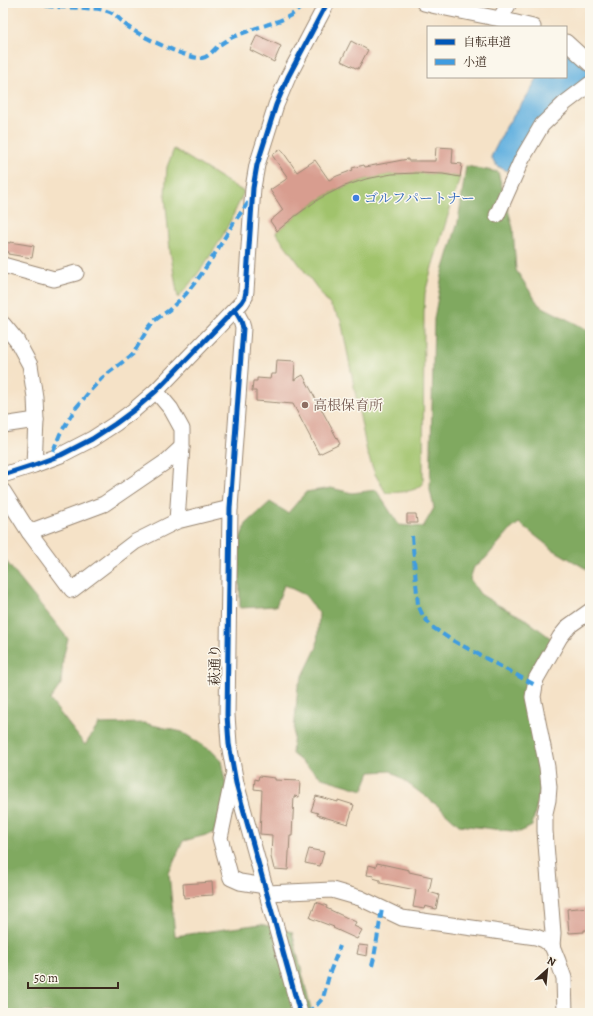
<svg xmlns="http://www.w3.org/2000/svg" width="593" height="1016" font-family="Alegreya,'Noto Serif JP',serif">
<style>
.green{fill:#a1c36c;stroke:#6e7645}
.forest{fill:#80a960;stroke:#5e6a3f}
.water{fill:#68b3e0;stroke:#526e7f}
.building{fill:#d89d8f}
.lines{fill:none;stroke-linecap:round;stroke-linejoin:round}
.minor-casing{stroke:#988672;stroke-width:17}
.minor{stroke:#fff;stroke-width:15}
.quiet{stroke:#3f9ce0;stroke-width:4;stroke-dasharray:8 4;stroke-linecap:butt}
.cycleway-casing{stroke:#fbf7ec;stroke-width:8}
.cycleway{stroke:#0057b8;stroke-width:5}
.shop-dot{fill:#3f7fe0;stroke:#fbf7ec;stroke-width:1.5}
.education-dot{fill:#8d6e63;stroke:#fbf7ec;stroke-width:1.5}
.labels{text-anchor:middle;dominant-baseline:central;stroke-width:3;stroke-linejoin:round;paint-order:stroke}
.shop-label{font-size:14px;fill:#366cbe;stroke:#fbf7ec;text-anchor:start}
.education-label{font-size:14px;fill:#785e54;stroke:#fbf7ec;text-anchor:start}
.street-label{font-size:14px;fill:#3b2a1e;stroke:#fbf7ec}
</style>
<rect width="100%" height="100%" fill="#fbf7ec"/>
<filter id="ink" filterUnits="userSpaceOnUse"><feTurbulence type="fractalNoise" baseFrequency=".025" numOctaves="2"/><feDisplacementMap in="SourceGraphic" scale="8" xChannelSelector="R" yChannelSelector="G"/><feConvolveMatrix kernelMatrix="1 2 1 2 8 2 1 2 1" color-interpolation-filters="sRGB"/></filter>
<filter id="wash" filterUnits="userSpaceOnUse"><feTurbulence type="fractalNoise" baseFrequency=".012" numOctaves="4" result="noise"/><feDisplacementMap in="SourceGraphic" scale="16" xChannelSelector="R" yChannelSelector="G"/><feGaussianBlur stdDeviation="0.9" result="paint"/><feColorMatrix in="noise" values="0 0 0 0 0 0 0 0 0 0 0 0 0 0 0 0 0 1.4 0 .05"/><feComposite in="paint" operator="in"/></filter>
<g filter="url(#wash)">
<rect width="100%" height="100%" fill="#f5e2c7"/>
<g class="green">
<path d="M174 149 244 192C234 213 225 234 212 253 202 269 190 284 178 298L170 250 165 195 167 167Z"/>
<path d="M418 173 443 174 460 177 432 267 425 293 424 313 423 484C414 493 398 492 386 493L375 474 367 452 341 320 276 233 277 231C313 201 343 181 391 174 400 173 409 173 418 173Z"/>
</g>
<g class="forest">
<polygon points="466,166 498,172 513,228 516,270 539,305 590,331 590,571 552,549 519,523 509,531 485,559 474,567 470,579 480,594 498,605 524,618 552,639 527,686 531,709 534,736 542,783 532,826 520,832 459,825 438,806 391,771 370,772 363,790 322,778 292,754 298,686 317,647 319,613 305,595 284,585 276,606 240,608 239,541 246,524 270,502 288,513 306,492 331,488 352,493 376,490 399,525 423,527 434,508 430,490 434,319 442,275 458,222"/>
<path d="M3 557C23 585 47 611 68 639L63 658 61 684 50 700 85 745 99 724 144 723 182 732 213 752 221 761 227 790 214 833 183 841 169 873 175 936 261 924 292 932 312 1013H3Z"/>
</g>
<polygon class="water" points="566,50 590,72 590,77 519,154 508,171 497,166 491,157 506,127 527,96 538,77 566,77"/>
<g id="blocks">
<g class="building">
<polygon points="257,35 281,46 274,62 250,50"/>
<polygon points="351,41 368,50 358,69 341,61"/>
<polygon points="436,147 453,148 452,163 462,164 460,177 443,174 418,173 392,174 366,179 342,187 319,199 298,214 277,231 270,221 283,210 270,190 288,178 272,155 281,149 297,172 315,160 329,180 337,176 353,170 352,168 364,165 365,167 408,159 408,161 435,161"/>
<polygon points="3,242 10,243 10,242 34,246 32,258 8,254 9,252 3,251"/>
<polygon points="277,360 295,361 294,380 303,375 340,444 319,454 293,404 256,401 256,391 252,391 253,381 257,381 257,378 270,379 271,374 276,374"/>
<polygon points="407,514 416,514 417,523 407,523"/>
<polygon points="259,776 275,778 275,780 300,781 299,797 294,796 292,836 290,836 288,870 274,869 271,857 272,835 260,834 262,790 254,789 255,779 258,780"/>
<polygon points="316,796 338,802 338,800 354,805 348,824 317,815 318,813 311,811"/>
<polygon points="309,849 324,852 320,866 305,863"/>
<polygon points="377,863 409,870 409,872 432,877 429,892 439,895 436,909 425,906 424,909 413,907 416,890 380,883 380,880 373,878 374,876 367,875 369,865 376,867"/>
<polygon points="212,882 213,895 195,896 195,897 184,898 183,884"/>
<polygon points="316,902 327,906 326,908 356,922 354,926 362,930 357,939 333,928 334,927 310,918"/>
<polygon points="590,907 590,930 584,930 584,932 569,933 567,909"/>
<polygon points="359,945 368,946 367,956 357,954"/>
</g>
</g>
</g>
<g filter="url(#ink)">
<use href="#blocks" fill-opacity="0" stroke="#988672" stroke-width="1"/>
<g class="lines">
<g class="minor-casing">
<g id="minor">
<polyline points="424,3 436,6 500,19 533,27"/>
<polyline points="500,19 509,3"/>
<polyline points="566,42 590,64"/>
<polyline points="497,215 522,159 542,125 565,103 590,84"/>
<polyline points="3,265 21,270 54,279 76,273"/>
<polyline points="235,310 241,321 243,328 230,508 227,715 229,744 236,783 300,1013"/>
<polyline points="3,324 17,341 30,365 35,397 36,420 34,465"/>
<polyline points="156,391 171,409 182,429 182,447 177,521"/>
<polyline points="3,425 36,420"/>
<polyline points="3,475 34,465 61,455 92,439 115,424 134,410 156,391 242,302 245,297 246,291 253,188 257,165 276,105 288,77 327,3"/>
<polyline points="3,491 29,532 72,590 135,542 177,521 230,508"/>
<polyline points="29,532 104,504 167,461 182,447"/>
<polyline points="233,776 220,838 231,878 240,882 265,886"/>
<polyline points="267,893 332,890 360,898 402,918 536,937 544,940 552,946 558,961 564,978 565,1013"/>
<polyline points="552,946 553,933 545,831 545,813 548,800 549,787 547,767 533,697 536,679 560,637 569,626 590,611"/>
</g>
</g>
<use href="#minor" class="minor"/>
<g class="quiet">
<path d="M34 3C50 8 68 7 85 8 91 9 97 8 103 10 117 13 117 18 127 26 138 35 189 60 202 58 208 57 212 52 216 48 220 44 225 42 229 39 236 35 244 33 251 30 269 23 293 20 304 3"/>
<polyline points="53,451 60,434 75,409 90,391 102,378 133,354 147,330 154,321 169,310 186,294 200,276 216,252 234,222 251,199"/>
<polyline points="412,536 418,605 423,616 432,627 450,639 535,685"/>
<polyline points="372,966 374,958 382,909"/>
<polyline points="307,1013 316,1006 323,998 330,972 340,946"/>
</g>
<g class="cycleway-casing">
<g id="cycleway">
<polyline points="235,310 241,321 243,328 230,508 227,715 229,744 236,783 300,1013"/>
<polyline points="3,475 34,465 61,455 92,439 115,424 134,410 156,391 242,302 245,297 246,291 253,188 257,165 276,105 288,77 327,3"/>
</g>
</g>
<use href="#cycleway" class="cycleway"/>
</g>
</g>
<circle class="shop-dot" cx="356" cy="198" r="4"/>
<circle class="education-dot" cx="305" cy="405" r="4"/>
<g class="labels">
<g class="shop-label">
<text x="364" y="198">ゴルフパートナー</text>
</g>
<g class="education-label">
<text x="313" y="405">高根保育所</text>
</g>
<g class="street-label">
<text transform="translate(215 665) rotate(-89)">萩通り</text>
</g>
</g>
<rect width="593" height="1016" fill="none" stroke="#fbf7ec" stroke-width="16"/>
<rect x="427" y="26" width="140" height="52" fill="#fbf7ec" stroke="#aea59a"/>
<rect x="435" y="39" width="20" height="6" fill="#0057b8" stroke="#aea59a"/>
<text x="463" y="46" font-size="12" fill="#3b2a1e">自転車道</text>
<rect x="435" y="59" width="20" height="6" fill="#3f9ce0" stroke="#aea59a"/>
<text x="463" y="66" font-size="12" fill="#3b2a1e">小道</text>
<g transform="translate(547 970) rotate(27)" stroke="#fbf7ec" stroke-width="3" paint-order="stroke">
<path d="M0-3L7 15L0 10L-7 15Z" fill="#3b2a1e"/>
<text y="-6" font-size="11" font-weight="bold" text-anchor="middle" fill="#3b2a1e">N</text>
</g>
<path d="M28 982v6h90v-6" fill="none" stroke="#3b2a1e" stroke-width="2"/>
<text x="34" y="982" font-size="12" fill="#3b2a1e" stroke="#fbf7ec" stroke-width="3" paint-order="stroke">50 m</text>
</svg>
